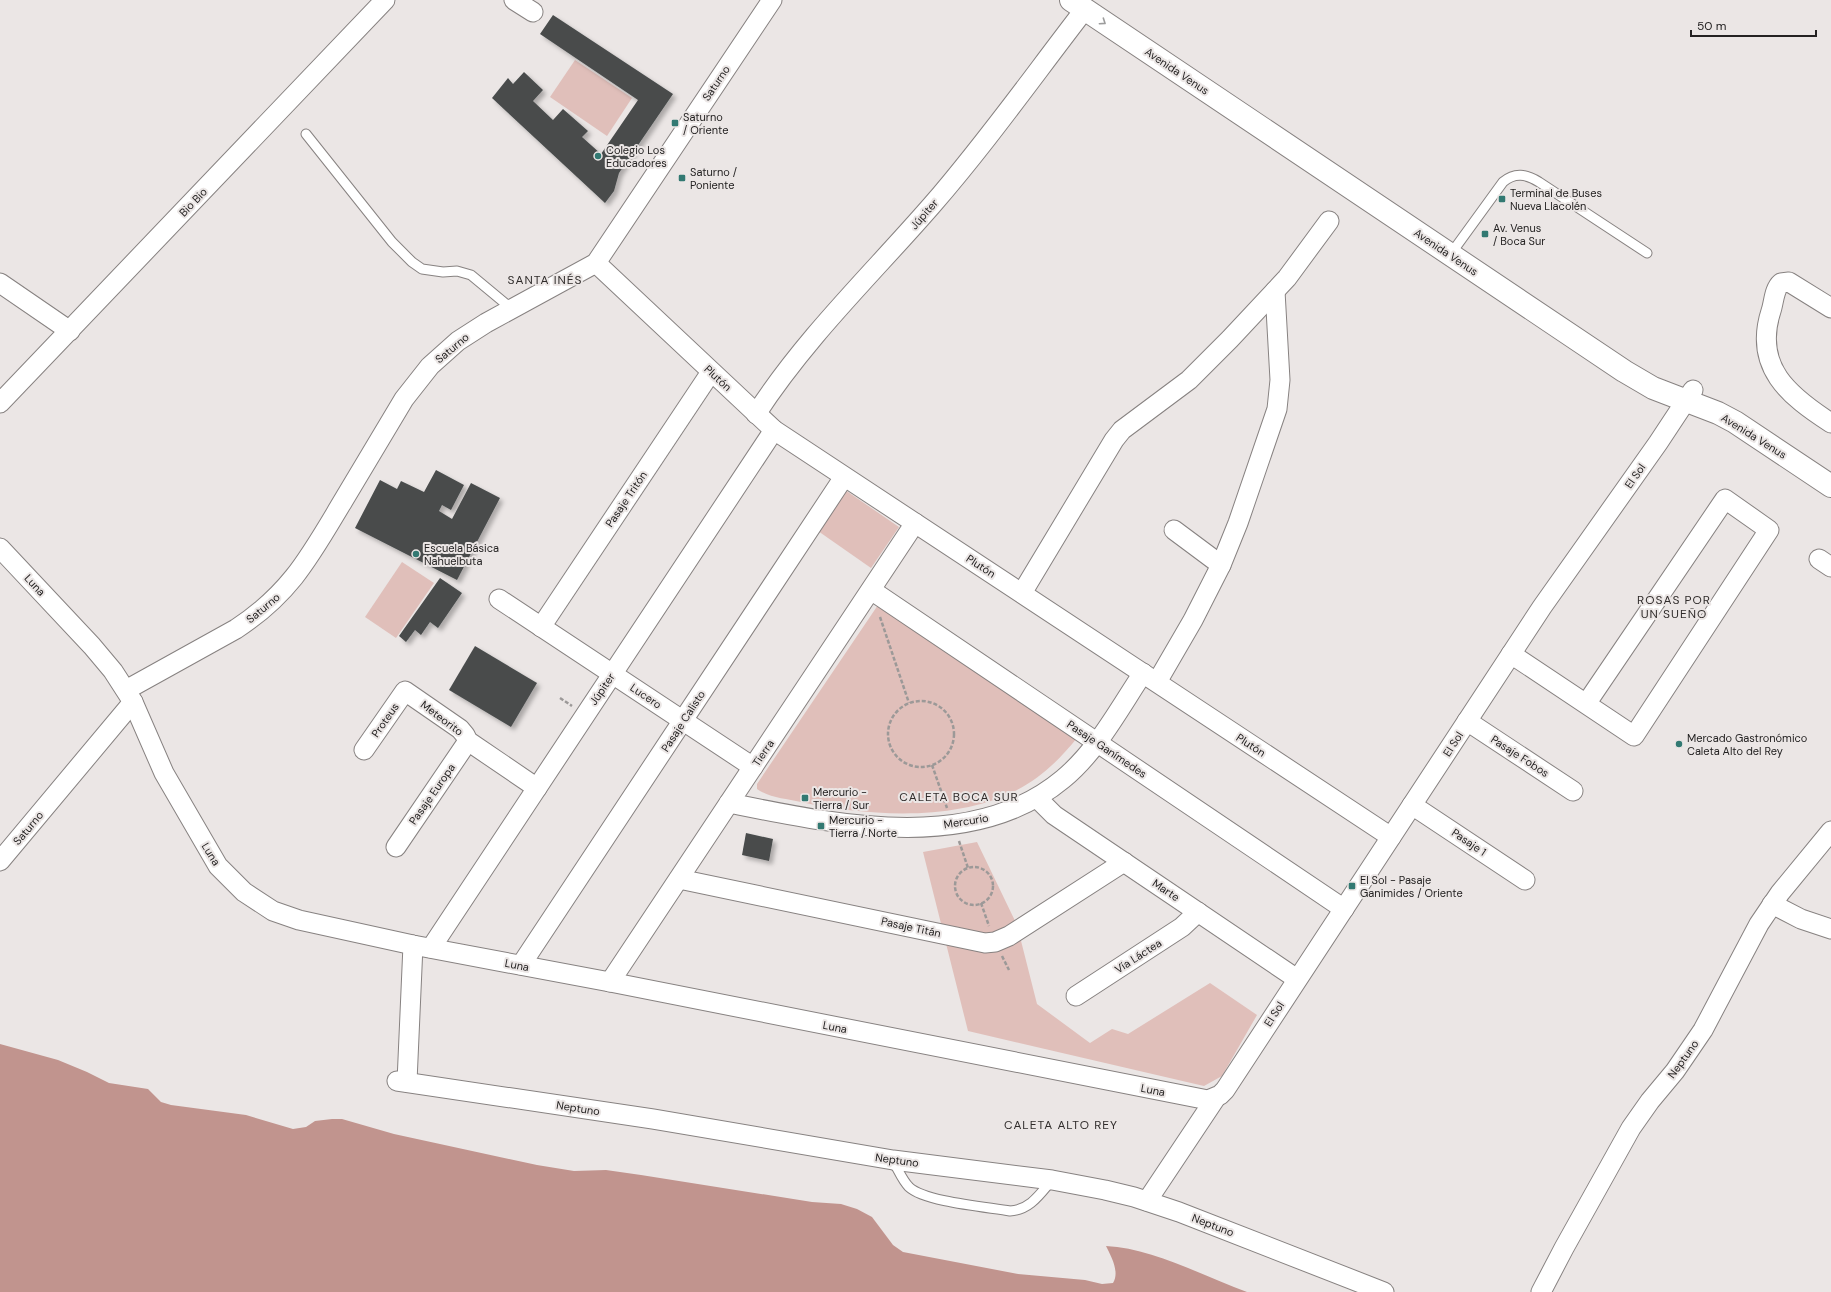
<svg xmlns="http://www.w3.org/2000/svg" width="1831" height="1292" font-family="'DM Sans',sans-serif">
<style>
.green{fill:#e0bfba}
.water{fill:#c1948e}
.building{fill:#484c4c;filter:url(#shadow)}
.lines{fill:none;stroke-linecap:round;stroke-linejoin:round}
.service-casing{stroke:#878281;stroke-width:11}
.minor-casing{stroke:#878281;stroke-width:21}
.tertiary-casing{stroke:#878281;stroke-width:24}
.path{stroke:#9c9998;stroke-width:2.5;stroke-dasharray:4 2;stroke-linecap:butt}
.service{stroke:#fff;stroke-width:9}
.minor{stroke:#fff;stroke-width:19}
.tertiary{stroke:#fff;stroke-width:22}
.oneway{stroke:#9c9c9c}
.poi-dot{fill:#327972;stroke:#ebe6e5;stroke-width:1.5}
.labels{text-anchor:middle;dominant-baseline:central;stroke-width:4;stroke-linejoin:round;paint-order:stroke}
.street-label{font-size:11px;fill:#242222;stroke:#ebe6e5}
.poi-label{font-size:11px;fill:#242222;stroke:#ebe6e5;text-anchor:start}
.neighbourhood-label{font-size:12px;letter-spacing:1px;fill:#302c2b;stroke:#ebe6e5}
</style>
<defs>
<filter id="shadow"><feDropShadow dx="3.5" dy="3.5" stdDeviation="2" flood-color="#0004"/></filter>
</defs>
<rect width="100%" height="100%" fill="#ebe6e5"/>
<g class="green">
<polygon points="575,60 632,98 607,136 550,97"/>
<polygon points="845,490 899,527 871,568 818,531"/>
<polygon points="402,562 434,583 396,638 365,617"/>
<path d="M878 605 1077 738C1059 760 1041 778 1015 791 953 822 867 816 801 802 787 799 772 798 760 791L757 789V784Z"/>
<polygon points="977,842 1017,925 1037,1004 1090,1043 1112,1029 1128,1034 1210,983 1257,1015 1222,1076 1204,1086 968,1031 923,852"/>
</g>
<path class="water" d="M0 1044 58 1060 87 1072 109 1083 148 1089 161 1102 171 1105 246 1115 293 1129 306 1127 315 1121 332 1119H342L394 1134 537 1165 574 1171 606 1170 641 1175 812 1202 841 1204 857 1209 872 1217 893 1245 903 1252 1018 1274 1085 1280 1102 1284 1113 1283C1120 1272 1111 1256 1106 1246 1152 1248 1203 1276 1247 1292H0Z"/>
<g class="building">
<polygon points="553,15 673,94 619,173 614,191 605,203 492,98 508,78 513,84 524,72 543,90 533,101 553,120 563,109 588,131 582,137 601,154 638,100 540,34"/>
<polygon points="436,470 464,485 451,510 442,505 439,511 452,519 471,483 500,498 457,580 355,528 380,480 397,489 401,481 424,492"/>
<polygon points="440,578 462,593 438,628 430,622 421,635 415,630 406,642 399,636"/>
<polygon points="475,646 537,683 511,727 449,690"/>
<polygon points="746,833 773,839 769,861 742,855"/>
</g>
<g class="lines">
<g class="service-casing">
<g id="service">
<polyline points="306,134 392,242 412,262 422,269 443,272 457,271 471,275 512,309"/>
<path d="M1450 255 1503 182C1515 172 1526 174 1539 182L1647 253"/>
<path d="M893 1161C898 1169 902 1180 909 1187 925 1202 987 1207 1010 1211 1030 1210 1040 1194 1052 1180"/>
</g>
</g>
<g class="minor-casing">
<g id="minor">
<polyline points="514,0 533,12"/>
<polyline points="596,263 774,430 1391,837"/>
<polyline points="0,283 70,331"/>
<path d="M1831 308 1789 282 1781 283C1774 289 1774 302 1771 311 1753 367 1789 396 1831 423"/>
<polyline points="0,403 385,0"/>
<path d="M756 414C806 337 872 274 932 205 986 143 1034 75 1085 9"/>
<polyline points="1174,530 1221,565"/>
<polyline points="0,548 92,646 113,671 133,702 164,773 218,866 244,892 273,911 299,920 413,945 610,982 1208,1100 1220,1095 1225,1090 1542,607 1658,443 1693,390"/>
<polyline points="1819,559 1831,567"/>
<polyline points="871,590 1344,909"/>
<polyline points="1022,593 1114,440 1122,430 1189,380 1230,339 1287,278 1329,221"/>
<polyline points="499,599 753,767"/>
<polyline points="541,627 711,372"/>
<polyline points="1511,654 1634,736 1769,530 1725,499 1586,704"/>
<polyline points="1157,682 1193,620 1221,565 1238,523 1277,409 1280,380 1275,291"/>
<path d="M126 690 236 629C291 593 310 556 343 501 363 467 384 433 404 399L430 366 458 341 486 323 596 263 772 0"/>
<polyline points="1467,721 1573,791"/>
<polyline points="364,750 405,691 460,729 465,735 468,741 537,788"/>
<polyline points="1037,798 1054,815 1297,979"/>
<path d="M729 803C834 824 972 855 1063 779 1097 751 1119 709 1143 673"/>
<polyline points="1412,805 1525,880"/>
<polyline points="396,847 468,741"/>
<polyline points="0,861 133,702"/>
<polyline points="679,879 985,943 995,942 1009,936 1124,862"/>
<polyline points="1772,904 1801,919 1831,929"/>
<polyline points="431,948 774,430"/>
<polyline points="521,965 844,477"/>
<polyline points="610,982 915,523"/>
<polyline points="1076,996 1182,927 1198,912"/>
<polyline points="397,1081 653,1119 893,1160 1052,1180 1105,1190 1134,1197 1179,1212 1384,1292"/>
<polyline points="407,1082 413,945"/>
<polyline points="1147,1201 1215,1099"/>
<polyline points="1541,1292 1564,1248 1631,1128 1650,1101 1675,1071 1703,1030 1759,924 1780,893 1831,831"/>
</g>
</g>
<g class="tertiary-casing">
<polyline id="tertiary" points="1071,0 1624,371 1653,388 1718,413 1735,422 1831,486"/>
</g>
<g class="path">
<polyline points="880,617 909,703"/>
<polyline points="560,698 572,706"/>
<circle cx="921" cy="734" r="33"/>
<polyline points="932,765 947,808"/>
<polyline points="959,841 968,868"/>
<circle cx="974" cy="886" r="19"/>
<polyline points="981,903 989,926"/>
<polyline points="1002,956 1009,970"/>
</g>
<use href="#service" class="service"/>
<use href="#minor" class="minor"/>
<use href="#tertiary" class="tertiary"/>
</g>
<defs><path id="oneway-chevron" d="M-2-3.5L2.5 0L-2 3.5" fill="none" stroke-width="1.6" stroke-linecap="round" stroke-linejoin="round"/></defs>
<use class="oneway" href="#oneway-chevron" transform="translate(1103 22) rotate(34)"/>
<g class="poi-dot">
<rect x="671" y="119" width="8" height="8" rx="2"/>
<circle cx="598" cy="156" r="4"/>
<rect x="678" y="174" width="8" height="8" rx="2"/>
<rect x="1498" y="195" width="8" height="8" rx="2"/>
<rect x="1481" y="230" width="8" height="8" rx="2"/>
<circle cx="416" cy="554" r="4"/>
<circle cx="1679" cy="744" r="4"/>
<rect x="801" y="794" width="8" height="8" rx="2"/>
<rect x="817" y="822" width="8" height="8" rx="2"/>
<rect x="1348" y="882" width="8" height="8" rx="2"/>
</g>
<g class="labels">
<g class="street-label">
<text transform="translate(1177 71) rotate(34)">Avenida Venus</text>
<text transform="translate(716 83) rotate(-56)">Saturno</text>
<text transform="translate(193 202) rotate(-46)">Bio Bio</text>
<text transform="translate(924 214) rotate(-49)">Júpiter</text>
<text transform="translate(1446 252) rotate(34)">Avenida Venus</text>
<text transform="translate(452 348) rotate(-40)">Saturno</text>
<text transform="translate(718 378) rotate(43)">Plutón</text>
<text transform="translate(1754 436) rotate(32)">Avenida Venus</text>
<text transform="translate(1635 476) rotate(-55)">El Sol</text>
<text transform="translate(626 499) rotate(-56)">Pasaje Tritón</text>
<text transform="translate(981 566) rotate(33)">Plutón</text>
<text transform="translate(35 585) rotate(47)">Luna</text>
<text transform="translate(263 608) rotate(-40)">Saturno</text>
<text transform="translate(602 689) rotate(-56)">Júpiter</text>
<text transform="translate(646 696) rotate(34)">Lucero</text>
<text transform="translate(442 718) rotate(37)">Meteorito</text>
<text transform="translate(385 720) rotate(-55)">Proteus</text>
<text transform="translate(683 721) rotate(-57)">Pasaje Calisto</text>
<text transform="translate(1453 744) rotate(-57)">El Sol</text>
<text transform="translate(1251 745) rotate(33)">Plutón</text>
<text transform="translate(1107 749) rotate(34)">Pasaje Ganímedes</text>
<text transform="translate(763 753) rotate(-56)">Tierra</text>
<text transform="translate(1520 756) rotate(33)">Pasaje Fobos</text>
<text transform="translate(432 794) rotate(-55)">Pasaje Europa</text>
<text transform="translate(966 821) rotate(-9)">Mercurio</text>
<text transform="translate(28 828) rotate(-50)">Saturno</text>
<text transform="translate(1469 842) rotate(34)">Pasaje 1</text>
<text transform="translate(211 854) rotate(58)">Luna</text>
<text transform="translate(1166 890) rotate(34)">Marte</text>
<text transform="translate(911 927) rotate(12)">Pasaje Titán</text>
<text transform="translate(1138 956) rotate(-33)">Vía Láctea</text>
<text transform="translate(517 965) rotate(11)">Luna</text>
<text transform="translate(1274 1014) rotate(-57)">El Sol</text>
<text transform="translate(835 1027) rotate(11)">Luna</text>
<text transform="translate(1683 1059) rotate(-54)">Neptuno</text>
<text transform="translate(1153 1090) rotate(11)">Luna</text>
<text transform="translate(578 1108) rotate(9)">Neptuno</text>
<text transform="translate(897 1160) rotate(8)">Neptuno</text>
<text transform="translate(1213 1225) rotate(21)">Neptuno</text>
</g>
<g class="poi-label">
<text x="683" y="117">Saturno<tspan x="683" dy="13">/ Oriente</tspan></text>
<text x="606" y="150">Colegio Los<tspan x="606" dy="13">Educadores</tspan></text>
<text x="690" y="172">Saturno /<tspan x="690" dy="13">Poniente</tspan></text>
<text x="1510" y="193">Terminal de Buses<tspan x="1510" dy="13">Nueva Llacolén</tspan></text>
<text x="1493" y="228">Av. Venus<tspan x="1493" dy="13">/ Boca Sur</tspan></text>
<text x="424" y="548">Escuela Básica<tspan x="424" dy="13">Nahuelbuta</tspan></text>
<text x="1687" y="738">Mercado Gastronómico<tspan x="1687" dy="13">Caleta Alto del Rey</tspan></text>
<text x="813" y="792">Mercurio -<tspan x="813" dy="13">Tierra / Sur</tspan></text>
<text x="829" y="820">Mercurio -<tspan x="829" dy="13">Tierra / Norte</tspan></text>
<text x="1360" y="880">El Sol - Pasaje<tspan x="1360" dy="13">Ganimides / Oriente</tspan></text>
</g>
<g class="neighbourhood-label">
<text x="545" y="280">SANTA INÉS</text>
<text x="1674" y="600">ROSAS POR<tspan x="1674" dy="14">UN SUEÑO</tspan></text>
<text x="959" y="797">CALETA BOCA SUR</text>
<text x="1061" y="1125">CALETA ALTO REY</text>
</g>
</g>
<path d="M1691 30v6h125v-6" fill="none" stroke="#242222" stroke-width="2"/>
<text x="1697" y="30" font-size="12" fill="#242222" stroke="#ebe6e5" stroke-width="3" paint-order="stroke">50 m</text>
</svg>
